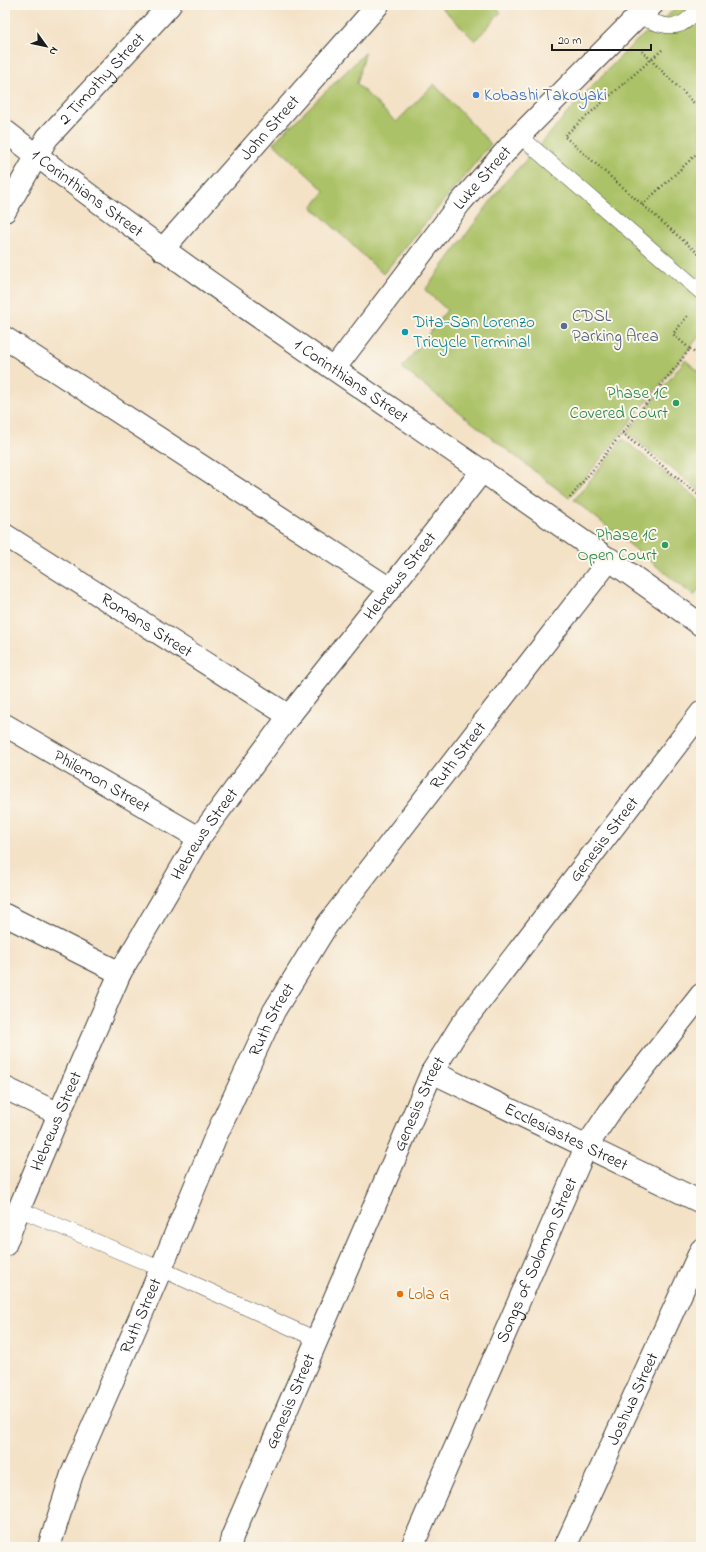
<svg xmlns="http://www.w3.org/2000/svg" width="706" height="1552" font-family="'Indie Flower',sans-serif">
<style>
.green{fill:#acc267;stroke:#646f42}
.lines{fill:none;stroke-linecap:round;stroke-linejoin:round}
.service-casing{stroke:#3c3a36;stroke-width:16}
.minor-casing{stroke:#3c3a36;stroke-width:24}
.tertiary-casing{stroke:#3c3a36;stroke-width:24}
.path{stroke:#3c3a36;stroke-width:2.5;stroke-dasharray:1 3;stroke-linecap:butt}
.service{stroke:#fff;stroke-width:15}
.minor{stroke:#fff;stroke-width:22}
.tertiary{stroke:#fff;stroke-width:22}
.shop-dot{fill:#3f7fe0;stroke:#fbf7ec;stroke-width:1.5}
.service-dot{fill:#5c6f8a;stroke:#fbf7ec;stroke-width:1.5}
.culture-dot{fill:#0f9aa8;stroke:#fbf7ec;stroke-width:1.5}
.leisure-dot{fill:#2e9e5b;stroke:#fbf7ec;stroke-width:1.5}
.food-dot{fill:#e8710a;stroke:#fbf7ec;stroke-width:1.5}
.labels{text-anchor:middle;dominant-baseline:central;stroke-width:4;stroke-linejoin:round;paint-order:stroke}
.street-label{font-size:17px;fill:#1c1c1c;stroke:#fbf7ec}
.shop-label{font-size:17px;fill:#366cbe;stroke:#fbf7ec;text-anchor:start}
.service-label{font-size:17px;fill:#4e5e75;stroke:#fbf7ec;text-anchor:start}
.culture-label{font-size:17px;fill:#0d838f;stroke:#fbf7ec;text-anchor:start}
.leisure-label{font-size:17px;fill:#27864d;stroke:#fbf7ec;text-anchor:end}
.food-label{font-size:17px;fill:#c56008;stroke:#fbf7ec;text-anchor:start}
</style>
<rect width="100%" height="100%" fill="#fbf7ec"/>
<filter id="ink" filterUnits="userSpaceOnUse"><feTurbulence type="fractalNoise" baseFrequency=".025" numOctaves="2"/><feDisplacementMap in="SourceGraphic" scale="8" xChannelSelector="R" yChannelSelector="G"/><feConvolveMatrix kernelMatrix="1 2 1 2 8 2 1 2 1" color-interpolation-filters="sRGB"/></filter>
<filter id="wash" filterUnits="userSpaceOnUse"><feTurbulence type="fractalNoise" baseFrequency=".012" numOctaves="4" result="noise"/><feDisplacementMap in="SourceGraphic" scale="16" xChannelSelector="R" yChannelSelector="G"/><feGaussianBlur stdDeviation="0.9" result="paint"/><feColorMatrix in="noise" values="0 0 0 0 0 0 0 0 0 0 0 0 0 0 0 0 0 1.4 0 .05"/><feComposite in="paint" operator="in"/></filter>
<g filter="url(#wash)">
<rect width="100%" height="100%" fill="#f4e2c7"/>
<g class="green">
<polygon points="439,5 494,5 501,12 475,41"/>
<polygon points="680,5 701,5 701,334 569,498 402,368 447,310 425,290 505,182 530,156 586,92 635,42"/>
<polygon points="365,53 357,84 396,122 434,84 491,144 383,274 312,207 325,191 273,143"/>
<polygon points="685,360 701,373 701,492 627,433"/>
<polygon points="623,439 701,502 701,587 694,596 574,500"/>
</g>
</g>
<g filter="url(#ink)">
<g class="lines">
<g class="service-casing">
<g id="service">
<path d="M637 17C651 20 667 30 681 24 688 21 695 12 701 8"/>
<polyline points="520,135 529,144 701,292"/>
<polyline points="19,1209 161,1269 318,1340"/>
</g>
</g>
<g class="minor-casing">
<g id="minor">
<path id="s1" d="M5 211 47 138 170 5"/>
<path id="s2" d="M162 250 378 5"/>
<polyline points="5,338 390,589"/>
<path id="s3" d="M334 369 460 203 520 135 637 17 652 5"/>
<path id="s4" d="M5 535 289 716"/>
<path id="s5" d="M5 725 199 838"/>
<polyline points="5,915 120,973"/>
<path id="s6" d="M432 1072 701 1202"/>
<polyline points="5,1088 59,1114"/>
<path id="s7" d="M5 1245 19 1209 59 1114 120 973 199 838 289 716 390 589 483 470"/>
<path id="s8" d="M49 1547 72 1474 161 1269 215 1138 274 1011 327 925 610 559"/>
<path id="s9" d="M412 1547 586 1147 613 1107 701 995"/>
<path id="s10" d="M565 1547 701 1250"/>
</g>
</g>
<g class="tertiary-casing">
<g id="tertiary">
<path id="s11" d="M5 131C230 306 471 458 701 625"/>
<path id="s12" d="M230 1547 232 1537 432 1072 460 1027 701 713"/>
</g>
</g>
<g class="path">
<polyline points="662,50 564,136 701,256"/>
<polyline points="642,51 701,110"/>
<polyline points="642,205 701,150"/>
<polyline points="690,349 701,358"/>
<polyline points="622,433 701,497"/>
<polyline points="570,498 690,349 673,334 689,314"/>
</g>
<use href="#service" class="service"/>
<use href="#minor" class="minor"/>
<use href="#tertiary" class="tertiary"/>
</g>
</g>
<circle class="shop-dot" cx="476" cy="95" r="4"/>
<circle class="service-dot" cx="564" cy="326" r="4"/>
<circle class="culture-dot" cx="405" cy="332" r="4"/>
<g class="leisure-dot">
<circle cx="676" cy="403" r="4"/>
<circle cx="665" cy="545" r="4"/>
</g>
<circle class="food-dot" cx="400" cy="1294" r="4"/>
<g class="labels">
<g class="street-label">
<text stroke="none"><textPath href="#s1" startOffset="165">2 Timothy Street</textPath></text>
<text stroke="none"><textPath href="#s2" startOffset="163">John Street</textPath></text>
<text stroke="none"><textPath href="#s3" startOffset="242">Luke Street</textPath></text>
<text stroke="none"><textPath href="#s11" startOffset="103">1 Corinthians Street</textPath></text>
<text stroke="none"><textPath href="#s11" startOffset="427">1 Corinthians Street</textPath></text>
<text stroke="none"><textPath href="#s7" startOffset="782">Hebrews Street</textPath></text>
<text stroke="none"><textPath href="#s4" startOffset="168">Romans Street</textPath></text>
<text stroke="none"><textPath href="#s8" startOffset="897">Ruth Street</textPath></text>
<text stroke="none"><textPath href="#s5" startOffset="112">Philemon Street</textPath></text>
<text stroke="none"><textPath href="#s7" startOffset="458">Hebrews Street</textPath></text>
<text stroke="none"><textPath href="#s12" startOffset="806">Genesis Street</textPath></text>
<text stroke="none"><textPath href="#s8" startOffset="573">Ruth Street</textPath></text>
<text stroke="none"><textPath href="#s12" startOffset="482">Genesis Street</textPath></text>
<text stroke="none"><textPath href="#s7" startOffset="134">Hebrews Street</textPath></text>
<text stroke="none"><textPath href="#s6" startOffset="149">Ecclesiastes Street</textPath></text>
<text stroke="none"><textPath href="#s9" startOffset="313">Songs of Solomon Street</textPath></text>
<text stroke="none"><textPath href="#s8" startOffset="249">Ruth Street</textPath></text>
<text stroke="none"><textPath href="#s10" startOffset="163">Joshua Street</textPath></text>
<text stroke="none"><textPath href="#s12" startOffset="158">Genesis Street</textPath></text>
</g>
<g class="shop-label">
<text x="484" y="95">Kobashi Takoyaki</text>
</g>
<g class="service-label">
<text x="572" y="316">CDSL<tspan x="572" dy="20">Parking Area</tspan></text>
</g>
<g class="culture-label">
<text x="413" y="322">Dita-San Lorenzo<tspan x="413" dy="20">Tricycle Terminal</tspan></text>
</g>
<g class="leisure-label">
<text x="668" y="393">Phase 1C<tspan x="668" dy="20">Covered Court</tspan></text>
<text x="657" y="535">Phase 1C<tspan x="657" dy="20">Open Court</tspan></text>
</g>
<g class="food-label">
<text x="408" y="1294">Lola G</text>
</g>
</g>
<rect width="706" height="1552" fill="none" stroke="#fbf7ec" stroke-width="20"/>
<g transform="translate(46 46) rotate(123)" stroke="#fbf7ec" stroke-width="3" paint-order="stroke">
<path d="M0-3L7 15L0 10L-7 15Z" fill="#1c1c1c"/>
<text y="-6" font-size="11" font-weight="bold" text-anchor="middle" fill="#1c1c1c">N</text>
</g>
<path d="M552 44v6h99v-6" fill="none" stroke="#1c1c1c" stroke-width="2"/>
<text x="558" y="44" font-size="12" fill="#1c1c1c" stroke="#fbf7ec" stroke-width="3" paint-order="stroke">20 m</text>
</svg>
